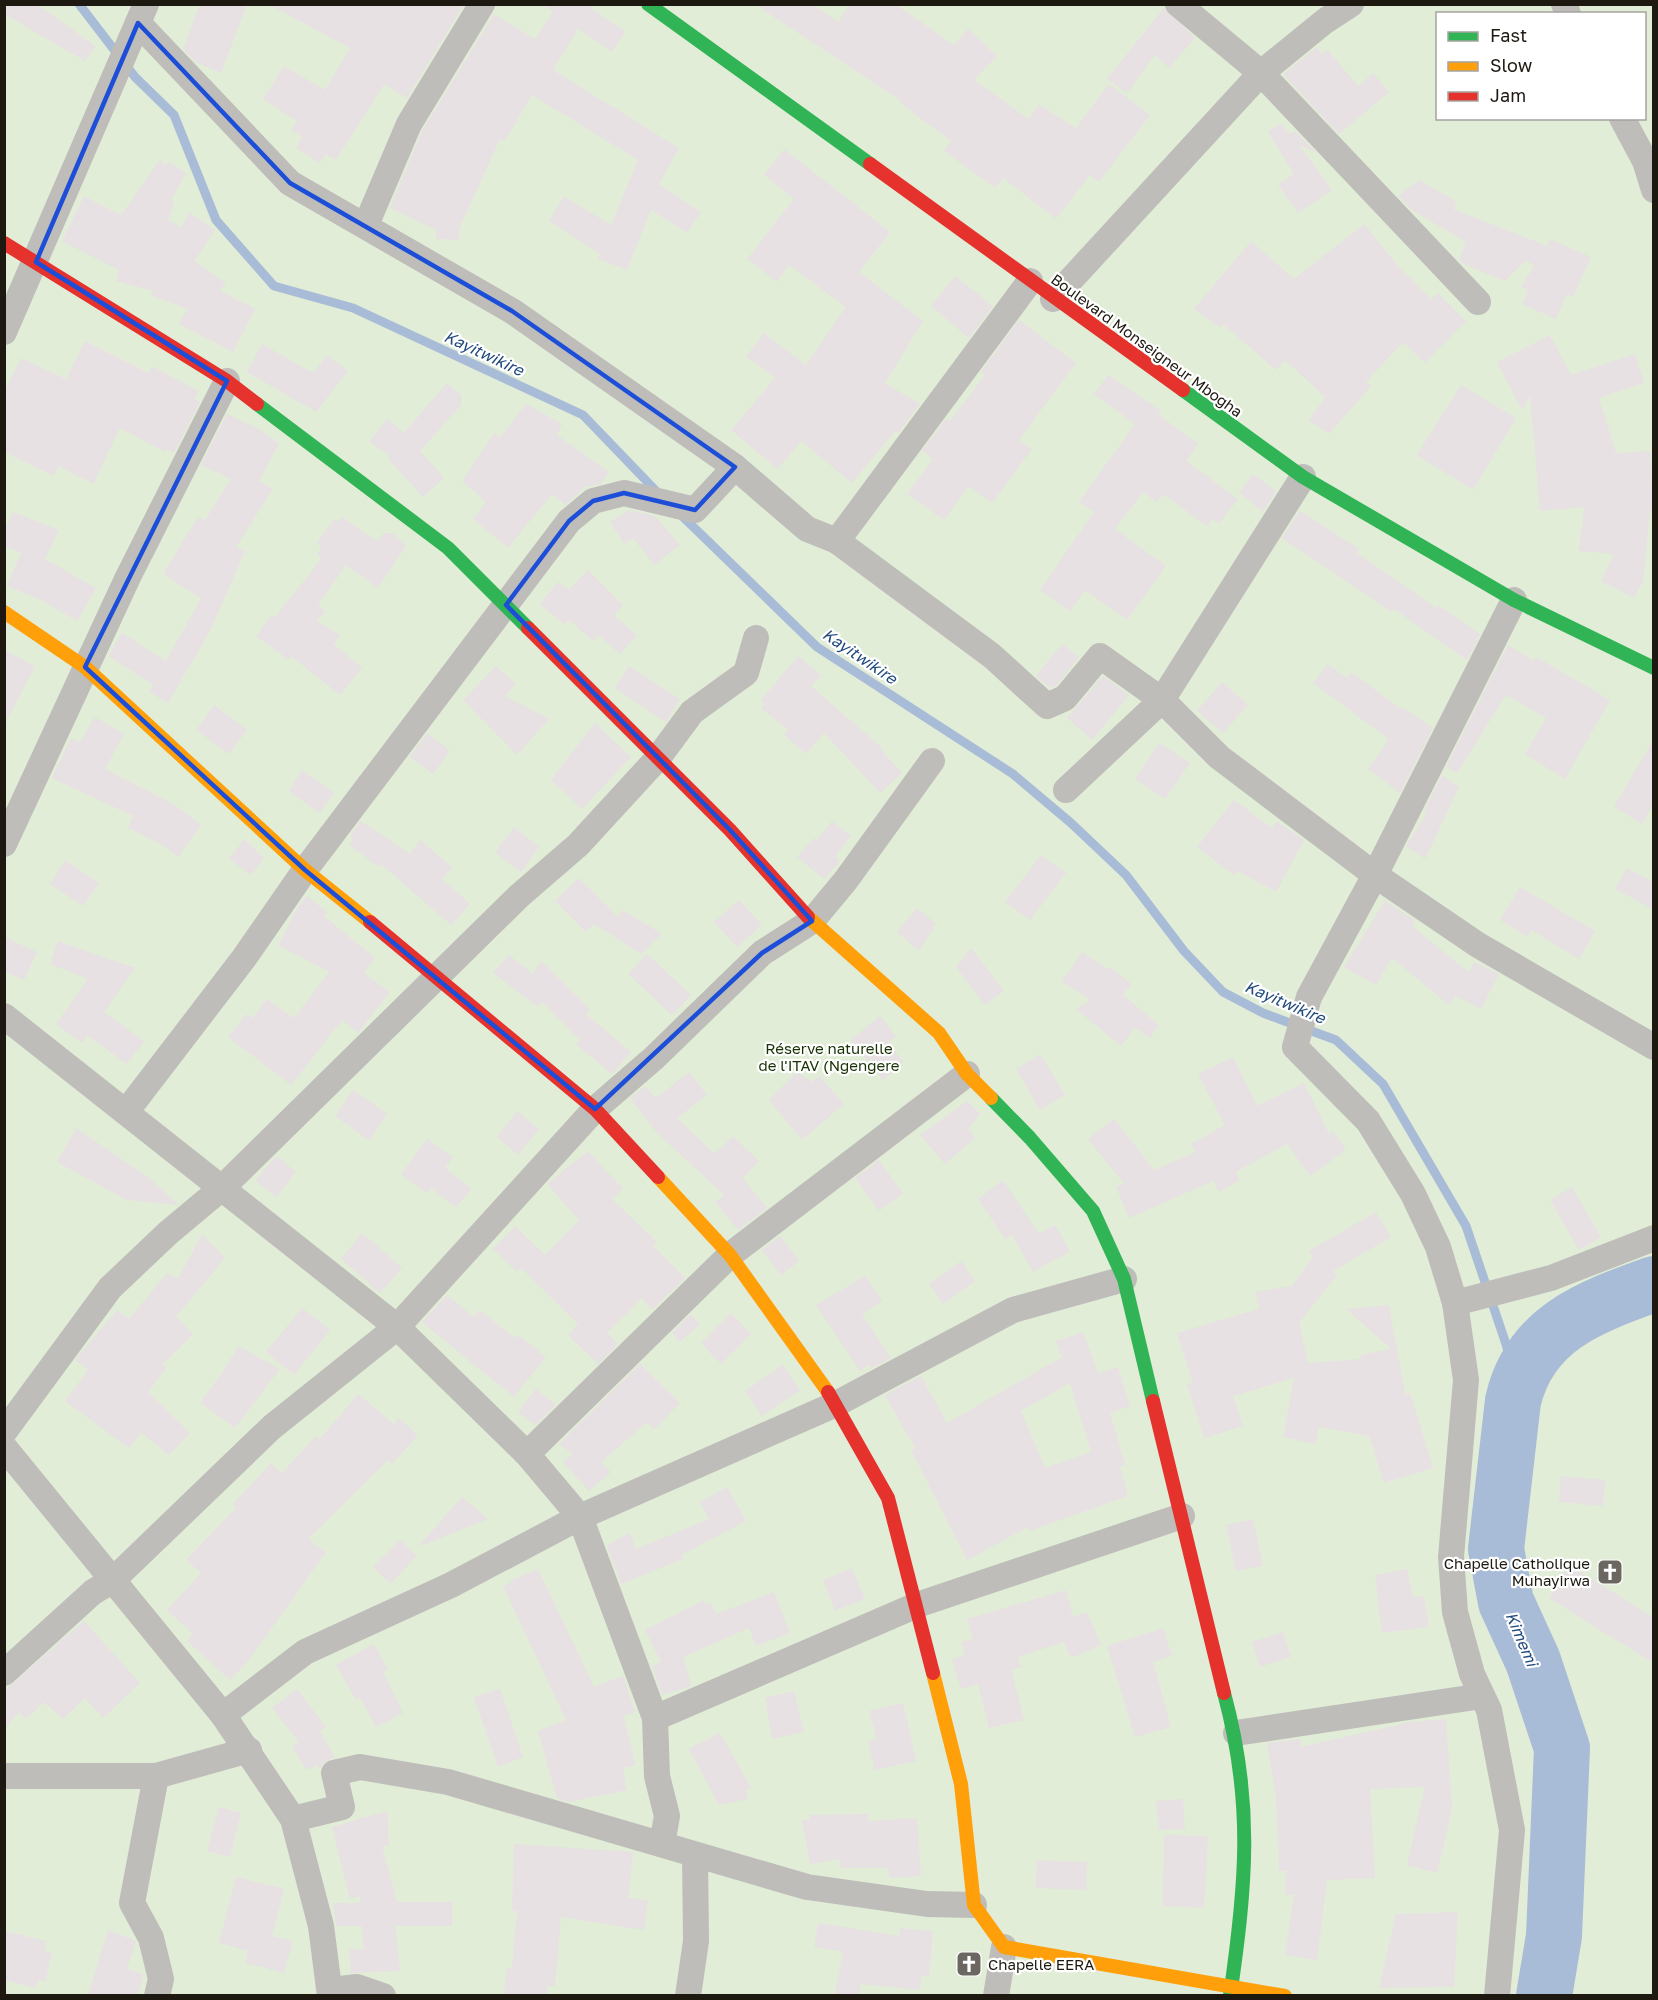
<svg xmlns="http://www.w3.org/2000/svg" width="1658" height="2000" font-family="'Golos Text',sans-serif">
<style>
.green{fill:#e2edd7;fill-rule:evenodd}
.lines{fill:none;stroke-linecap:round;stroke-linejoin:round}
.stream{stroke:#a8bcd7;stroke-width:9}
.river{stroke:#a8bcd7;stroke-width:56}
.building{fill:#e7e1e3;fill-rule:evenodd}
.street{stroke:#bebdba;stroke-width:26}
.fast{stroke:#30b455;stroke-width:14}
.slow{stroke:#ff9f0a;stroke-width:14}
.jam{stroke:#e5322d;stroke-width:14}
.marked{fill:none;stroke:#1d4ed8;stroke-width:4.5;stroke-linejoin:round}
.labels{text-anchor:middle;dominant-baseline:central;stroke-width:4.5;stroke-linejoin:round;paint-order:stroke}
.street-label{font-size:15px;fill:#1d1810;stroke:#fff}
.park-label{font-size:15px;fill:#183203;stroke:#fff}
.poi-label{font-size:15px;fill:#1d1810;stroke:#fff;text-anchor:end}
.water-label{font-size:16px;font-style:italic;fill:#214b7e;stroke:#fff}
</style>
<rect width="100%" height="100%" fill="#fcf8f4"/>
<path class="green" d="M5 5H1653V1995H5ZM1438 14H1644V118H1438Z"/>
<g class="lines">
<g class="stream">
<polyline points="79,4 135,77 174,115 216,220 274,286 353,308 583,415 659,494"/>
<polyline points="680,514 817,647 1013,774 1071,823 1126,875 1184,951 1223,992 1263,1013 1336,1040 1383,1084 1466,1226 1506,1344 1517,1385"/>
</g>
<path class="river" d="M1544 1996 1554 1936 1562 1748 1533 1661 1506 1602 1496 1549 1513 1401C1530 1328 1590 1307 1654 1284"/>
</g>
<g class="building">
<polygon points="4,4 37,4 95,46 85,61 4,14"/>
<polygon points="200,4 247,4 221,73 197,63 183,49"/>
<polygon points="268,4 464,4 407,98 384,84 336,160 326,154 320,163 296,148 302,137 291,130 297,121 263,99 284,66 325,90 350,48"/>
<polygon points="542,4 593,4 591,8 626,32 612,52 578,29 553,70 679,148 659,184 701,212 687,233 651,210 627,270 598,259 600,254 549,221 564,196 611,225 638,160 532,95 505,141 500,139 459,229 459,240 436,239 436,230 390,208 422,131 494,14 535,39 553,12"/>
<polygon points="754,4 813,4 838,22 850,4 895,4 954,45 968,29 997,56 974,80 1029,119 1039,104 1076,128 1109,84 1150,115 1099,182 1090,175 1056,219 1003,178 995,188 944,151 951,141 900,103 901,101"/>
<polygon points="1164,8 1195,38 1169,68 1155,55 1127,93 1107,79"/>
<polygon points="1317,47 1322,54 1327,49 1358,86 1373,73 1389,92 1339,134 1283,74"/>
<polygon points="1281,123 1290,134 1295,131 1317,153 1299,145 1332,190 1298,213 1278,185 1294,174 1268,132"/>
<polygon points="784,149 890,232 859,272 923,321 885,383 920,404 898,433 895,431 852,483 801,441 778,469 731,430 775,378 746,356 764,333 806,365 846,307 789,265 777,282 747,259 794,199 764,175"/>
<polygon points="160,160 166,165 168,161 186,173 171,200 174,202 168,220 181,227 190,213 215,230 194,261 226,283 220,291 255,309 233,352 179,324 188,309 151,295 153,291 116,281 119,270 62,241 84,196 121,215"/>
<polygon points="1419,180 1457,202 1453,209 1547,246 1550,239 1591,257 1573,297 1567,294 1556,319 1522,304 1528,290 1521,287 1534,266 1526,260 1505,281 1463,264 1459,260 1466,242 1412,210 1398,196"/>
<polygon points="1364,224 1398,266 1431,299 1438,293 1466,321 1425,363 1403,342 1366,382 1371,386 1329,434 1309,420 1325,397 1285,360 1276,370 1223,324 1220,328 1194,309 1251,241 1294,279"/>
<polygon points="955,276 993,306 969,338 931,306"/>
<polygon points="1019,320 1076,363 1019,440 1032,449 992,503 969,486 944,520 907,494 933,459 922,451 946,419 950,421 985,375 981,372"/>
<polygon points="1550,335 1571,375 1635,354 1644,383 1599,398 1616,453 1650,451 1653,511 1650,511 1643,581 1634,598 1601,581 1614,554 1579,551 1584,507 1540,511 1530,396 1522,410 1497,362"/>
<polygon points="85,341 149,373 152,366 199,391 194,399 200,402 174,453 167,449 165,452 120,428 93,484 58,466 54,476 4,452 4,393 21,358 66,379"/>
<polygon points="262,344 313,373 327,355 348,371 316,412 247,372"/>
<polygon points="1108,375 1161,411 1159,415 1198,444 1186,461 1238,499 1219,524 1212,519 1207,526 1163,494 1157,502 1143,492 1115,529 1166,566 1127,620 1085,590 1070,611 1040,590 1094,512 1079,502 1135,424 1094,394"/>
<polygon points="447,383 461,395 461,405 420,451 444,478 423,497 388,459 390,455 369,442 387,419 404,433"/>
<polygon points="1461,385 1516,418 1473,490 1417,455"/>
<polygon points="526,404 562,424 557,435 609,472 601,484 585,487 565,505 552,494 508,548 473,519 486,502 462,481 494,433 500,437"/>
<polygon points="227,414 259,429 279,444 259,481 273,489 236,547 245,551 210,631 168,703 149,692 153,685 108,656 122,633 166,661 201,598 163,574 198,517 205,520 231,479 201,465"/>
<polygon points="1253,474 1276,491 1263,512 1239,493"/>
<polygon points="629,510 655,516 680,545 654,565 633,538 624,544 610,522"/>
<polygon points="1300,511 1359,549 1357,553 1436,608 1438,605 1480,634 1467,660 1394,609 1392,612 1282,538"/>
<polygon points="13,512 59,530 45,559 96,588 77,621 39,599 7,586 21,553 4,546 4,532"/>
<polygon points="342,517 376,541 384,533 393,533 406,546 378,588 346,565 318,605 325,611 317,621 340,635 334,645 362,668 340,695 291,656 289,660 256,636 272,615 275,617 322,558 317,554 322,547 317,543 334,519 338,522"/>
<polygon points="588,570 623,605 614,616 637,635 620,654 598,635 593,641 569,620 565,625 540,604 558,582 569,590"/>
<polygon points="1062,644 1079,657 1056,686 1050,688 1036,676"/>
<polygon points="1508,645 1534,661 1536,657 1610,700 1565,779 1525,754 1546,718 1506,695 1457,773 1446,767"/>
<polygon points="4,650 35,666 4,726"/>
<polygon points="798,656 821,675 811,686 883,749 881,750 902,773 880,793 824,733 806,754 784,735 788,730 761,708 764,705 761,700"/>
<polygon points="1328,664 1347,678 1351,672 1401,709 1402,707 1433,728 1400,793 1368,769 1389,739 1313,683"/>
<polygon points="496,666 516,684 505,696 549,719 517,755 463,700"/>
<polygon points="629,666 680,699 666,722 615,688"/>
<polygon points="1103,676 1129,695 1092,740 1067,718"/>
<polygon points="1222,682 1248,705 1223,733 1197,711"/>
<polygon points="214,705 247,730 229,754 196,730"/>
<polygon points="95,717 124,734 105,769 175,805 201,825 178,857 164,846 128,828 133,816 52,778 71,738 80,742"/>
<polygon points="595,723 631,757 582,809 551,780"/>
<polygon points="427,733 450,751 433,774 410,757"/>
<polygon points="1653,740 1653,804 1642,824 1614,807"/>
<polygon points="1159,743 1190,763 1165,799 1135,779"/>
<polygon points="302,770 334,793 319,813 289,791"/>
<polygon points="1442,775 1459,787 1425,859 1406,846 1427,813 1424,811"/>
<polygon points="1234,800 1272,828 1276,821 1304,840 1276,892 1237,871 1234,875 1197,847"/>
<polygon points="361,821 410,854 420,840 452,867 442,879 470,904 451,925 381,864 379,867 349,845 353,839 350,836"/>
<polygon points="832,821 851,836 835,856 840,861 824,879 797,857 814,838 817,840"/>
<polygon points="514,827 539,847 521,872 495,852"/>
<polygon points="244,839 264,858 251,875 229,859"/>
<polygon points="1041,855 1066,873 1030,920 1005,902"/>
<polygon points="65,860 99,883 83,906 50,884"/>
<polygon points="1627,868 1653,882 1653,909 1615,889"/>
<polygon points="579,878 618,917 623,910 662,934 641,954 594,924 586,932 555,901"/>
<polygon points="1520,887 1595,931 1579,959 1531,930 1527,937 1500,920"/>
<polygon points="307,896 327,912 324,916 375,958 364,973 390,992 358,1033 342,1020 291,1085 228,1037 246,1014 252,1018 267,999 294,1018 329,972 278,945 297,908"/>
<polygon points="739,900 762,925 737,947 714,922"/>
<polygon points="1385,901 1415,920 1412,926 1468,972 1474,962 1499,974 1481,1009 1456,996 1449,1005 1392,958 1376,985 1344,967"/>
<polygon points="917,908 936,924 919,951 897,932"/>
<polygon points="4,937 37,952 24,980 4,971"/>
<polygon points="58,941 135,968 104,1012 144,1041 127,1064 87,1035 82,1043 56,1024 88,979 50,964"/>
<polygon points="971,948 1004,991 985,1005 956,967"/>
<polygon points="1082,952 1109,970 1110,967 1131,984 1123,995 1159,1025 1150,1038 1135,1028 1121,1046 1076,1009 1091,1000 1062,982"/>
<polygon points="647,954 691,995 672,1015 628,974"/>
<polygon points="509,955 533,974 541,961 590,1009 586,1014 631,1052 612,1074 576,1044 580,1040 542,1002 538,1007 493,973"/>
<polygon points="880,1016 896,1036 888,1042 903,1062 883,1080 851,1040"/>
<polygon points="1040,1054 1065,1095 1040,1110 1016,1069"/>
<polygon points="1233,1057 1257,1106 1304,1083 1329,1134 1333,1131 1346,1150 1310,1176 1287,1144 1236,1172 1240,1180 1219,1192 1213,1181 1129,1218 1116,1187 1124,1184 1088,1139 1114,1119 1154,1170 1196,1152 1191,1144 1225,1125 1198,1074"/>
<polygon points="689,1072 707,1095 677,1118 715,1154 733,1136 759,1161 743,1178 767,1208 738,1230 715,1202 724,1195 657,1133 630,1098 645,1086 656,1098"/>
<polygon points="797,1072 812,1082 819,1076 844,1104 802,1140 769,1100"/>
<polygon points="353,1090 387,1114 369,1140 335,1116"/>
<polygon points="967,1101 980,1114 968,1129 975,1138 945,1164 920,1135"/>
<polygon points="517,1111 539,1129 518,1155 497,1137"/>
<polygon points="76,1128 148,1177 179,1205 127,1200 57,1162"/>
<polygon points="427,1139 453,1157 445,1168 472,1189 456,1207 431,1188 427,1193 401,1174"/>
<polygon points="588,1151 623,1189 612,1199 657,1242 653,1246 685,1278 652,1310 642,1298 607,1333 618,1344 598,1364 568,1335 578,1324 521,1268 517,1272 493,1249 515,1226 545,1255 579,1220 547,1184"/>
<polygon points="276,1156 296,1172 276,1197 255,1181"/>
<polygon points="879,1160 903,1194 879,1211 855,1178"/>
<polygon points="1003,1180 1039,1234 1055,1225 1070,1251 1033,1272 1012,1235 1005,1239 978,1199"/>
<polygon points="1572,1187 1601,1237 1579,1250 1550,1200"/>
<polygon points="1376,1212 1391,1237 1333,1271 1337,1275 1299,1323 1308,1363 1361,1359 1360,1355 1391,1349 1346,1309 1389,1305 1405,1394 1410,1393 1433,1468 1384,1483 1369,1436 1319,1427 1315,1444 1283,1437 1294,1378 1233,1396 1243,1426 1204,1438 1187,1384 1193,1383 1177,1333 1259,1309 1255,1292 1292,1286 1313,1257 1309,1251"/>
<polygon points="362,1233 402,1268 380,1293 341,1259"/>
<polygon points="202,1234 225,1258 176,1317 193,1334 162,1365 166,1368 148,1392 190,1433 169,1455 141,1432 129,1448 65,1401 88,1370 75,1360 117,1310 129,1319 167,1273 178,1279"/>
<polygon points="780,1236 799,1261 781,1275 762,1250"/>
<polygon points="961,1261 975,1281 943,1304 929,1284"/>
<polygon points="865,1276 882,1301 862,1314 891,1358 870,1369 868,1365 860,1371 816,1305"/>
<polygon points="447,1295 474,1317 480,1310 515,1338 518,1335 546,1357 514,1397 422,1322"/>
<polygon points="302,1308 330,1330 294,1375 266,1352"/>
<polygon points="731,1313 751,1334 721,1364 701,1343"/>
<polygon points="691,1314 700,1325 680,1342 672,1333"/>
<path d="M1083 1332 1098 1373 1118 1367 1130 1406 1110 1413 1125 1465 1120 1467 1128 1496 1029 1531 1028 1527 967 1560 911 1450 915 1448 885 1395 921 1376 947 1423 1062 1357 1056 1341ZM1070 1383 1091 1452 1045 1468 1021 1411Z"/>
<polygon points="238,1346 280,1369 235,1428 200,1403 224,1370"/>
<polygon points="640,1364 680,1403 654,1430 647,1422 601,1462 611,1472 589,1491 563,1462 573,1454 559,1444"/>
<polygon points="783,1365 800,1390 762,1416 745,1391"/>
<polygon points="536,1389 556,1405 535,1425 518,1412"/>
<polygon points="358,1394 394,1424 399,1418 418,1435 392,1464 388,1460 308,1539 326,1552 249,1660 230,1680 187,1641 193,1634 167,1610 201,1573 186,1560 237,1507 233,1504 271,1463 282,1473 316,1436 320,1439"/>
<polygon points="1561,1476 1605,1480 1603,1506 1559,1502"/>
<polygon points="727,1487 746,1521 681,1555 683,1559 621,1584 607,1545 630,1533 636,1549 709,1519 700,1502"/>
<polygon points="462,1497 488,1519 418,1547"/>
<polygon points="1253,1519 1263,1566 1236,1571 1226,1525"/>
<polygon points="400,1540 417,1556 390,1584 373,1567"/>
<polygon points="1569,1565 1653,1617 1653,1663 1549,1598"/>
<polygon points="852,1568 865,1599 835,1611 823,1580"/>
<polygon points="538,1569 594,1687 623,1676 635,1712 624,1716 635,1765 623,1768 627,1790 569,1802 557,1798 538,1731 566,1720 503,1586 512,1582 510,1581"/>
<polygon points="1407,1569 1413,1597 1424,1596 1429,1627 1382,1633 1375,1575"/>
<polygon points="1066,1590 1073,1617 1087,1612 1101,1645 1071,1658 1064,1642 1018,1657 1022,1667 1011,1670 1024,1720 989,1728 978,1684 961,1689 952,1659 965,1655 961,1642 973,1639 967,1619"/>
<polygon points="774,1592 790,1633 756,1646 749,1628 683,1657 692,1686 662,1695 652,1666 661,1662 645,1630 704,1600 706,1605 711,1603 716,1614"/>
<polygon points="84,1621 140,1683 103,1718 85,1698 63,1719 44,1702 26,1719 19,1712 4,1730 4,1691"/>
<polygon points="1163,1628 1172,1656 1153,1662 1171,1727 1135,1737 1107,1646"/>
<polygon points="1283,1632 1291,1657 1260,1667 1252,1642"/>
<polygon points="374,1644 388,1669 383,1672 403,1713 376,1727 360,1697 356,1700 336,1665"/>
<polygon points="297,1689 326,1727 320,1732 335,1757 324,1762 320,1769 316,1765 306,1770 292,1746 299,1742 272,1708"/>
<polygon points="500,1689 523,1757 498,1767 474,1697"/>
<polygon points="794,1691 804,1732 772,1739 765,1698"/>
<polygon points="903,1703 916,1761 875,1770 868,1741 877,1739 869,1711"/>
<polygon points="1446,1719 1452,1809 1437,1873 1407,1865 1425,1787 1370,1789 1375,1878 1327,1880 1317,1960 1285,1955 1294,1895 1285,1895 1286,1871 1279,1871 1276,1797 1267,1743 1300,1739 1301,1747 1410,1722"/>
<polygon points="720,1733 751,1788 746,1790 748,1799 719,1805 689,1749"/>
<polygon points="1183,1799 1185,1829 1159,1830 1156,1801"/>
<polygon points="219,1807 241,1813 230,1857 207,1851"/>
<polygon points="387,1811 389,1846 382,1846 397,1902 452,1902 452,1926 395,1926 400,1971 351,1973 349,1950 364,1949 362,1926 336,1926 333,1903 360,1903 360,1896 350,1899 332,1827"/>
<polygon points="868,1814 868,1821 917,1818 921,1876 889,1878 888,1868 840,1868 840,1859 810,1864 802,1820 810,1819 809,1815"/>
<polygon points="1164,1835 1208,1836 1204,1908 1163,1906"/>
<polygon points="514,1844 633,1852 628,1898 648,1900 644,1930 561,1917 555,1986 547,1986 547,1995 504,1995 507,1968 512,1969 517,1911 512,1911"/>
<polygon points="1037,1860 1087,1862 1086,1890 1036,1888"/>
<polygon points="236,1877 284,1889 272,1936 293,1941 284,1973 245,1963 248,1951 219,1943"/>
<polygon points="1458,1912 1454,1987 1379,1988 1396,1914"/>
<polygon points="818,1923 899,1936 900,1928 933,1931 929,1977 921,1976 920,1990 861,1984 859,1995 835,1995 843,1952 814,1947"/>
<polygon points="108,1930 136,1941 127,1969 143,1974 138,1995 88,1995"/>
<polygon points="4,1931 46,1941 44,1951 52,1952 45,1982 38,1980 36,1988 4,1980"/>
</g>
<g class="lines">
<g class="street">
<polyline points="1178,4 1261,73 1478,302"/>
<polyline points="1564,4 1568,14"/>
<polyline points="138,23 290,183 512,311 735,467"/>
<polyline points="1622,118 1645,161 1654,190"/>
<polyline points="366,225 409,124 482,4"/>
<polyline points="1053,299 1261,73 1325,21 1351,4"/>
<polyline points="4,332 146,4"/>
<polyline points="837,541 992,656 1047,706 1065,698 1100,656 1162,700 1219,757 1375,875 1478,945 1654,1047"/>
<polyline points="1066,790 1162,700 1303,477"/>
<polyline points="4,844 128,577 227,381"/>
<polyline points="4,1016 397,1327 527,1454 580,1517 655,1718 657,1776 667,1816 662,1844"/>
<polyline points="126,1112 244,958 305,870 569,521 593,501 624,493 695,510 735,467 807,529 837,541 1030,281"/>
<polyline points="1455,1303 1551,1278 1654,1238"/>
<polyline points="4,1432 110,1288 168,1233 223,1187 519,896 578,845 658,758 692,712 746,673 756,638"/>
<polyline points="4,1447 223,1715 293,1819 321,1926 330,1996"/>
<polyline points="527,1454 730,1255 967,1074"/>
<polyline points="4,1673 93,1592 113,1580 272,1427 397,1327 595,1109 654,1058 762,953 812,921 846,880 932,761"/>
<polyline points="223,1715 305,1652 451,1585 580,1517 836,1404 1013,1310 1124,1279"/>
<polyline points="655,1718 917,1605 1182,1516"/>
<polyline points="1236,1733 1482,1696"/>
<polyline points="4,1776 156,1776 249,1750"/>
<polyline points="156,1776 132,1903 151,1938 161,1979 157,1996"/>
<polyline points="293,1819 342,1807 334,1773 360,1767 448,1782 807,1887 927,1904 974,1905"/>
<polyline points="331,1990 357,1987 383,1996"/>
<polyline points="688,1996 696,1941 695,1855"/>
<polyline points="996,1996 1004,1947"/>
<polyline points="1497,1996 1512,1830 1489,1710 1472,1674 1455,1612 1451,1557 1466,1380 1455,1303 1438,1247 1413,1194 1368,1121 1295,1047 1309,997 1375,875 1514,600"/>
</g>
<g class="fast">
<polyline points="648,4 870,164"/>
<polyline points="1183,390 1303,477 1514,600 1654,668"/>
<polyline points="257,404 448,548 528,628"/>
<polyline points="991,1098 1030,1138 1093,1211 1124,1279 1153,1401"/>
<path d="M1224 1693C1254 1803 1246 1886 1230 1996"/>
</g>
<g class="slow">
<polyline points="4,612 85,667 305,870 370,922"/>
<polyline points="808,917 939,1033 967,1074 991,1098"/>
<polyline points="658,1177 730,1255 828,1392"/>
<polyline points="933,1673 961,1784 974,1905 1004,1947 1285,1996"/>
</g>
<g class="jam">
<polyline points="870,164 1183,390"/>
<polyline points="4,243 227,381 257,404"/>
<polyline points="528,628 730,830 808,917"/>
<polyline points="370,922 595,1109 658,1177"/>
<polyline points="828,1392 888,1498 933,1673"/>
<polyline points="1153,1401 1224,1693"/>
</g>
</g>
<path class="marked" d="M138 23 290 183 512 311 735 467 695 510 624 493 593 501 569 521 506 605 730 830 812 921 762 953 595 1109 305 870 85 667 227 381 36 262Z"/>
<defs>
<g id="church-square" transform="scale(1.35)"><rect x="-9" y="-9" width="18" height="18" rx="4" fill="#6b6660" stroke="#fff"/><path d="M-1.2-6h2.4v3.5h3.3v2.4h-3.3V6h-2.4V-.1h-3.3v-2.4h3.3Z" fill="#fff"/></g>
</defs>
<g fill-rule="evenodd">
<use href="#church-square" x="1610" y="1572"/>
<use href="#church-square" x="969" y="1964"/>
</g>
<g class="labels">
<g class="street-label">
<text transform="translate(1147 345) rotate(36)">Boulevard Monseigneur Mbogha</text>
</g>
<g class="park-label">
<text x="829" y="1048">Réserve naturelle<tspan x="829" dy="17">de l'ITAV (Ngengere</tspan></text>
</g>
<g class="poi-label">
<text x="1590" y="1563">Chapelle Catholique<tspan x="1590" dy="17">Muhayirwa</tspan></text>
<text x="988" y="1964" text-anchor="start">Chapelle EERA</text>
</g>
<g class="water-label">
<text transform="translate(484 353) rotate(25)">Kayitwikire</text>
<text transform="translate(860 656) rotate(34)">Kayitwikire</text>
<text transform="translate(1285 1002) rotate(23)">Kayitwikire</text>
<text transform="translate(1522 1639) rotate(67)">Kimemi</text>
</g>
</g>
<rect width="1658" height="2000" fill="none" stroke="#1d1810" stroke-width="12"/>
<rect x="1436" y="12" width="210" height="108" fill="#ffffff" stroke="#a5a39f" stroke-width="1.5"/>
<rect x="1448" y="32" width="30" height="9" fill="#30b455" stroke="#a5a39f" stroke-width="1.5"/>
<text x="1490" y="42" font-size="18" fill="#1d1810">Fast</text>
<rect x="1448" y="62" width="30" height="9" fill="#ff9f0a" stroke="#a5a39f" stroke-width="1.5"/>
<text x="1490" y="72" font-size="18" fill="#1d1810">Slow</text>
<rect x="1448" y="92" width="30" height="9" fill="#e5322d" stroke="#a5a39f" stroke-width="1.5"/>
<text x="1490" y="102" font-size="18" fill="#1d1810">Jam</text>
</svg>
